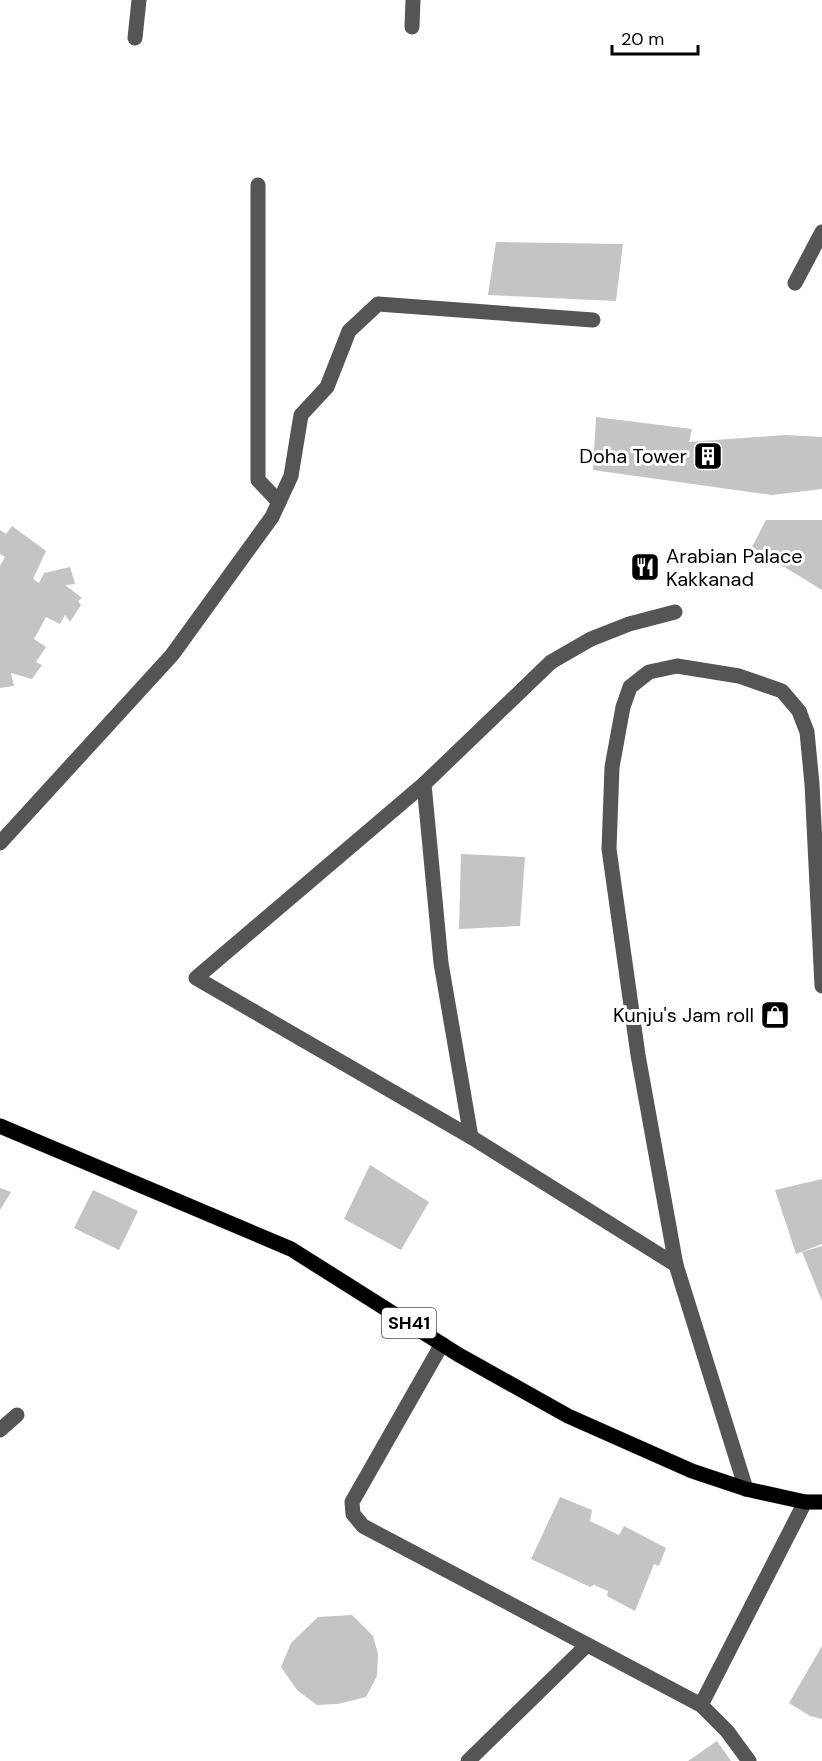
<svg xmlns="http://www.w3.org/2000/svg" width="822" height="1761" font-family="'DM Sans',sans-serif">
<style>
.building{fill:#c4c4c4}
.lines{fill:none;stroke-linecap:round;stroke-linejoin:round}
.major-casing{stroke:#dbdbdb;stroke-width:16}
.minor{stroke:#555;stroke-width:15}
.major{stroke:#000;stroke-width:15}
.labels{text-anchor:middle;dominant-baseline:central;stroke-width:6;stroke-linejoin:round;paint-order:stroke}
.shield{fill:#fff;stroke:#4c4c4c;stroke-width:1.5}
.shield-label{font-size:18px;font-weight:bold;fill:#000}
.poi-label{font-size:20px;fill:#000;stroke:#fff;text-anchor:end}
</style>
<rect width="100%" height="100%" fill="#fff"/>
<g class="building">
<polygon points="496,242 623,244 616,301 488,295"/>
<polygon points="596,417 692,429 689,442 785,435 822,437 822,489 772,495 593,470"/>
<polygon points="766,520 822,520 822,590 752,547"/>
<polygon points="12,526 46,551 33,579 39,583 44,573 70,567 75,584 65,585 82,598 78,601 81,605 70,622 65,615 60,624 46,617 34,639 46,647 36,662 42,665 32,679 11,673 14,686 0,688 0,566 5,557 0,554 0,530 6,534"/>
<polygon points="461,854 525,857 520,926 459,929"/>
<polygon points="370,1165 429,1202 401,1250 344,1219"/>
<polygon points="822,1179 822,1244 796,1254 775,1190"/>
<polygon points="0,1188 11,1192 0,1210"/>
<polygon points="93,1190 138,1211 119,1250 74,1228"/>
<polygon points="822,1246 822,1301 802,1252"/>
<polygon points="560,1497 592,1510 590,1521 619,1535 624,1526 666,1548 659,1566 654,1564 635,1611 607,1596 608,1591 594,1585 590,1587 531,1559"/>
<polygon points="352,1615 373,1636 378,1654 377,1676 366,1697 338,1704 317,1705 297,1690 281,1667 291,1643 318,1617"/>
<polygon points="822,1646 822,1719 810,1716 789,1703"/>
<polygon points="717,1741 731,1761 688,1761"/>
</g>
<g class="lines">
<g class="major-casing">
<polyline id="major" points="0,1126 291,1249 459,1355 568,1416 692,1471 746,1489 805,1502 822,1502"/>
</g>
<g class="minor">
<polyline points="412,27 413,0"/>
<polyline points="135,38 139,0"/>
<polyline points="258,185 258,480 279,502"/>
<polyline points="795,283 822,232"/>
<polyline points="675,612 629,624 591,639 551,662 424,784 196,978 471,1137 676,1265"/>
<polyline points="424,784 441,963 471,1137"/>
<polyline points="0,843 172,655 272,517 291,476 301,415 327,387 349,331 378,304 593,320"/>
<polyline points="442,1344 352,1502 353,1514 363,1526 701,1705 727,1731 749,1761"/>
<polyline points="0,1430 17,1415"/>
<polyline points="746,1489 676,1265 638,1055 609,849 612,767 623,707 630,687 649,672 677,666 739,676 782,691 799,711 807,732 812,784 822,986"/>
<polyline points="701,1705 805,1502"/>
<polyline points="468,1761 587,1645"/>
</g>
<use href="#major" class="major"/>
</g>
<defs>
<g id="building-square" transform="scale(1.5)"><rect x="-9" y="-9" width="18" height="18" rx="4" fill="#000" stroke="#fff"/><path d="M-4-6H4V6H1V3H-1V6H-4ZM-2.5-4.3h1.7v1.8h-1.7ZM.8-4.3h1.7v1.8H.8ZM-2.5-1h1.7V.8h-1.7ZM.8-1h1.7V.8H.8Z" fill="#fff"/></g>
<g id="restaurant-square" transform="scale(1.5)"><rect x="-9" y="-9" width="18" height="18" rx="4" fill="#000" stroke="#fff"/><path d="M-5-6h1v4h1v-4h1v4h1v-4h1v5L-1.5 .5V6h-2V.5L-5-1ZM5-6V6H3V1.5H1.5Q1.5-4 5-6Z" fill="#fff"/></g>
<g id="shop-square" transform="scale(1.5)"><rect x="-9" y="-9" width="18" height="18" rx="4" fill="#000" stroke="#fff"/><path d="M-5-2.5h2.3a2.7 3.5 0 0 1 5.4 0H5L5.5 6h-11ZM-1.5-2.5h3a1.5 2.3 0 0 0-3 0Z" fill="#fff"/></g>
</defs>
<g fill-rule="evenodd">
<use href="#building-square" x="708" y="456"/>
<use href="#restaurant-square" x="645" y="567"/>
<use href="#shop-square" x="775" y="1015"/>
</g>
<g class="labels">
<rect class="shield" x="382" y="1308" width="54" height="30" rx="4.5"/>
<g class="shield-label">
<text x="409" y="1323">SH41</text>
</g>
<g class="poi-label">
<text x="687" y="456">Doha Tower</text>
<text x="666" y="556" text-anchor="start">Arabian Palace<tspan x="666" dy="23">Kakkanad</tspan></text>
<text x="754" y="1015">Kunju's Jam roll</text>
</g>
</g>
<path d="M612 45v9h86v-9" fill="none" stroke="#000000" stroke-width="3"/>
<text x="621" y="45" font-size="18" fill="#000000" stroke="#ffffff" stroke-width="4.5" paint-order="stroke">20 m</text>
</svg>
